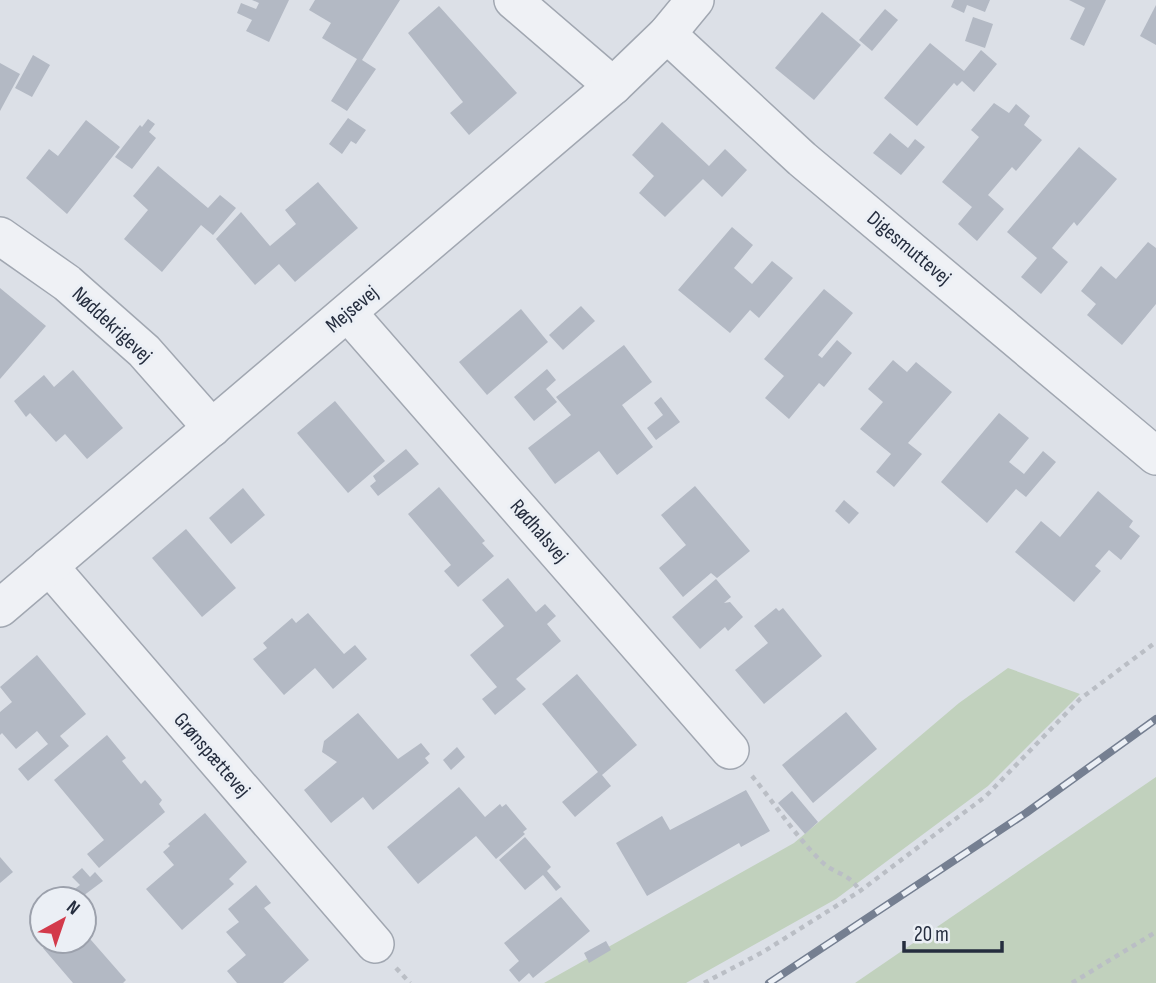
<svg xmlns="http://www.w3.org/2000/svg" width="1156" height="983" font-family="'Sofia Sans Condensed',sans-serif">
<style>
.green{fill:#c1d1bd}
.building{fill:#b3b9c4}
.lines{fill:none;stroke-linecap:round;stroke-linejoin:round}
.minor-casing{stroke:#a1a7b1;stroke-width:40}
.path{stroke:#babec5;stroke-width:4.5;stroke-dasharray:5 5;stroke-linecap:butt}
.minor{stroke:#eff1f5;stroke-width:37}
.rail-casing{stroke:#757f91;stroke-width:8}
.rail{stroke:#ebeff5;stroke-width:5;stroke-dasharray:16;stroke-linecap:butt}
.labels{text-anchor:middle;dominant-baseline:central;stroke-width:6;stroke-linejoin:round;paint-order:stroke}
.street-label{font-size:21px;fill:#252d3e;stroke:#ebeff5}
</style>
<rect width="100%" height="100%" fill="#dce0e7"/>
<g class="green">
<polygon points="1008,668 1080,694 988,786 836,899 686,983 544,983 794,843 959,703"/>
<polygon points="1156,777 1156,983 855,983"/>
</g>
<g class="building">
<polygon points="252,0 289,0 269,42 246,31 252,20 237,13 241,3 256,9 259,3"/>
<polygon points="315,0 400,0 362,60 376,69 347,111 331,101 357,59 322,38 331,23 309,10"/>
<polygon points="954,0 990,0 985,12 967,5 964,13 951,7"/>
<polygon points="1069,0 1106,0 1084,46 1070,39 1085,8"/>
<polygon points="1156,5 1156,45 1140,36"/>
<polygon points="439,6 517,93 469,135 450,113 463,102 408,33"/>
<polygon points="885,9 898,20 872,51 859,40"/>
<polygon points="822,12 861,45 814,100 775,68"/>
<polygon points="973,17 993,24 985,48 965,41"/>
<polygon points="930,43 964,71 981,50 997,64 974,92 962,81 957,86 954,83 917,126 884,98"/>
<polygon points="33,55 50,65 32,97 15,88"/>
<polygon points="0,63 20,74 0,111"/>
<polygon points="994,103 1009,113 1016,104 1030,116 1024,125 1042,140 1016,171 1012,167 988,195 1004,209 977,241 958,224 972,207 942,182 979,137 971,130"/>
<polygon points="348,118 366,130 356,144 351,141 342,154 329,144"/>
<polygon points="148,119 155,124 149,132 156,138 132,169 115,157 140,125 142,127"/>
<polygon points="86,120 120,147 67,214 26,178 49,149 58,156"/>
<polygon points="662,122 709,166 725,149 747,170 722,197 703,179 665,217 639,193 654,176 632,155"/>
<polygon points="890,133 908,148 915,139 925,147 901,175 873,153"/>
<polygon points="1079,147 1117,179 1077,226 1074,222 1052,248 1068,262 1041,294 1021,277 1037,258 1007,232"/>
<polygon points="158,166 208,208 220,195 236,208 213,235 201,225 162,272 124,239 148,210 133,196"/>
<polygon points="318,182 358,228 295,282 279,264 255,285 216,239 241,212 270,246 296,224 285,210"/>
<polygon points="732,227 753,245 734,268 752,284 772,261 793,278 759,318 750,310 730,333 678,290"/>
<polygon points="1148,242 1156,248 1156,304 1122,345 1087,315 1096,304 1081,291 1101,266 1116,279"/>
<polygon points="0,288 46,326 0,379"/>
<polygon points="824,289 853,313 818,355 822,358 837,340 852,353 824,387 819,383 789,419 765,398 784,376 764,359"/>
<polygon points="581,306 595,321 563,350 549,335"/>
<polygon points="521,309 548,342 487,395 459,362"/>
<polygon points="624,345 652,382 622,405 653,447 617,475 599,451 555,484 528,448 571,415 556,397"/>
<polygon points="893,360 907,372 916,362 952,392 908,443 922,454 894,487 876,472 891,454 860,429 883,402 868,389"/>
<polygon points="547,369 556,380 546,389 557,402 534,421 514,397"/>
<polygon points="73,370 123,428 87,459 65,434 56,442 30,413 26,417 14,401 44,375 54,387"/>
<polygon points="661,397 680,422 656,440 647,428 663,415 654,403"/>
<polygon points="335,401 385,461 348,493 297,433"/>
<polygon points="999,413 1029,438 1009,462 1024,474 1043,451 1056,462 1026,497 1016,489 987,523 941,482"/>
<polygon points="406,449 419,464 378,496 370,486 376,481 373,476"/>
<polygon points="695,486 750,551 717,578 711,573 683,597 659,568 686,545 661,515"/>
<polygon points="439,487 485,541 482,543 494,556 458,587 444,571 451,565 408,514"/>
<polygon points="243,488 265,515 231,544 209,518"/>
<polygon points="1098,491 1133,521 1129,527 1140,536 1121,560 1109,550 1095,566 1101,571 1074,602 1015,552 1041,521 1060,537"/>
<polygon points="844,500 859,513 849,524 835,511"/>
<polygon points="186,529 236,588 202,617 152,558"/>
<polygon points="508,578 536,612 545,604 556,616 547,624 561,641 516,679 526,689 495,715 482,699 497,687 470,655 504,626 482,600"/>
<polygon points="716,579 731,597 724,603 730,602 743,617 728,631 725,627 700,649 672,617"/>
<polygon points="776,608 779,611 783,608 822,656 764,704 735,670 768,643 754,626"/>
<polygon points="308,613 344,654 355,645 367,659 333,689 315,668 284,695 253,659 267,648 263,643 292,618 296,623"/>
<polygon points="37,655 86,714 60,736 69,746 28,781 18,769 48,744 37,731 16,749 2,733 0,735 0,712 12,702 0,687"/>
<polygon points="577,674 637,745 602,775 611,786 575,817 562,802 598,772 542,704"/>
<polygon points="846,712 877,749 813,803 782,765"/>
<polygon points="358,713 398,759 421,743 430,754 425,758 429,763 373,810 363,797 331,823 304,790 337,762 322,752 324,741"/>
<polygon points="107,735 126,758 122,761 141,784 145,780 162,800 159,804 165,812 99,868 87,854 104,840 54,780"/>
<polygon points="457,747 465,757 451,770 443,760"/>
<polygon points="459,787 485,817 500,804 502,807 506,804 527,829 523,832 525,834 496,859 476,836 418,884 387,847"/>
<polygon points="746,790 770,831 741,847 739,843 647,896 616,843 662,816 670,830"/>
<polygon points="792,791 818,822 805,834 778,803"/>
<polygon points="205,813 247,862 229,879 234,884 182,930 146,889 174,865 163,852 170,846 168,844"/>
<polygon points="525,837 551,867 547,871 561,887 556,891 543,875 525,890 499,860"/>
<polygon points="0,857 13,872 0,883"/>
<polygon points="82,868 90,877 95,872 103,881 79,899 72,891 80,885 72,877"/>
<polygon points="256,885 271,903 264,908 309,960 283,983 237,983 227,971 246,955 226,932 239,922 228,909"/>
<polygon points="561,897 590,931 533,978 529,973 519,982 509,970 519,961 504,943"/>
<polygon points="42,907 42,931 30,917"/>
<polygon points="84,932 126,980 123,983 73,983 43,948 50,941 84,941"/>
<polygon points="606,941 611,950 589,963 584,953"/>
</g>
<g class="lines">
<g class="minor-casing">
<g id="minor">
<polyline points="513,0 613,86"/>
<polyline points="667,34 802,159 1156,456"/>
<polyline points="0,236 67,283 144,351 212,428"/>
<polyline points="348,313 730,750"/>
<polyline points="49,566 375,944"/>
<polyline points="0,608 613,86 667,34 695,0"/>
</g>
</g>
<g class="path">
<path d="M752 776C775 804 796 837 822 862 836 875 848 872 860 891"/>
<polyline points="396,968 410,983"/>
<polyline points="704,983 763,952 860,891 986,796 1080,699 1156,642"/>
<polyline points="1072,983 1156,932"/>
</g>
<use href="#minor" class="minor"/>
<g class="rail-casing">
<polyline id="rail" points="769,983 1026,813 1156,719"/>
</g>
<use href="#rail" class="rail"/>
</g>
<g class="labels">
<g class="street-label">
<text transform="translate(909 248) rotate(40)">Digesmuttevej</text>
<text transform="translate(352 309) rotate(-40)">Mejsevej</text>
<text transform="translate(112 325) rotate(43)">Nøddekrigevej</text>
<text transform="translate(539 531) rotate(49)">Rødhalsvej</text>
<text transform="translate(212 755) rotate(49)">Grønspættevej</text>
</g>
</g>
<g transform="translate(63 920) rotate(40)"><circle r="33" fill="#ebeff5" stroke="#9ca1ac" stroke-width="2"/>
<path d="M0-5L12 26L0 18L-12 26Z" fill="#d33a4b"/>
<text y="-10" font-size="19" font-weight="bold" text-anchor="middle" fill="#252d3e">N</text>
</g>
<path d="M904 941v10h98v-10" fill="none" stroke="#252d3e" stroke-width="3.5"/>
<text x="914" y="941" font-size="21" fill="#252d3e" stroke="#ebeff5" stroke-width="5" paint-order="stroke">20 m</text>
</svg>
